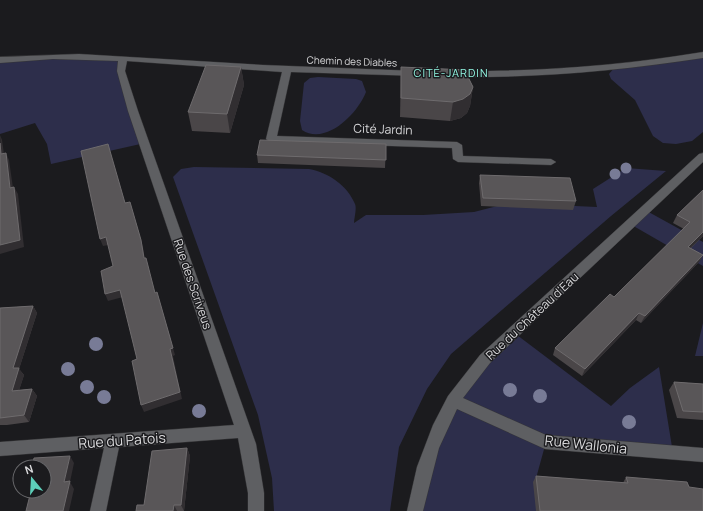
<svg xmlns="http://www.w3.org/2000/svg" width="703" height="511" font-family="Manrope,sans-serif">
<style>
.green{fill:#2d2e4b}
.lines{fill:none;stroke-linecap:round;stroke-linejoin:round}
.street-casing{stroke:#353537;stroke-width:1}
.street{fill:#5e5f62;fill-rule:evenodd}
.tree{fill:#787b96}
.wall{fill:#4a4648}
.shaded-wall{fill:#312e31}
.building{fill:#595658;stroke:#6e6b6d}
.labels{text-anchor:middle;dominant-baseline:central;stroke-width:3;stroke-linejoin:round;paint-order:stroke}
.far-street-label{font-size:10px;fill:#dadadc;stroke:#1b1b1e}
.far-neighbourhood-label{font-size:11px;letter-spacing:1px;fill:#93f8e4;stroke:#1b1b1e}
.street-label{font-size:12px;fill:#dadadc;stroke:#1b1b1e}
.near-street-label{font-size:14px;fill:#dadadc;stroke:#1b1b1e}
</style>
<rect width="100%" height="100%" fill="#1b1b1e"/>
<g class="green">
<polygon points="703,55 703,132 692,141 676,144 663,143 653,136 635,100 611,79 609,74 615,67"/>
<polygon points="13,58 123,59 121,71 145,143 51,164 47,144 35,123 0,134 0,60"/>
<path d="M318 77 356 79 362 81 366 92C358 113 326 146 302 130L300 121 304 83 310 78Z"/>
<path d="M194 167 309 169C329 173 347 185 355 204 357 209 354 218 354 223L366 215H423L474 212 509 203 597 207 593 189 626 168 666 171 611 216 451 354 427 389 399 447 390 511H274L272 478 258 415 173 177 181 169Z"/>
<polygon points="645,210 703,242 703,266 630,224"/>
<polygon points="703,323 703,356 695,356"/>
<polygon points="513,332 611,406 630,388 659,367 673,453 546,442 535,482 538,511 415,511 443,416"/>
</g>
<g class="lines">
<g class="street-casing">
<g id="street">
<path d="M703 52V58C619 71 536 78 451 77L447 74 451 71C536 72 619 66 703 52Z"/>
<polygon points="79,54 263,65 417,71 421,74 420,76 291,72 277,136 457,142 462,145 463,156 551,159 556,162 551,165 458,162 453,159 452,148 271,142 266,139 282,72 127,61 125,71 138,111 256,444 264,493 264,511 248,511 248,493 238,438 119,447 106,511 90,511 104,448 0,456 0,442 234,425 128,111 117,71 118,61 53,59 0,63 0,57"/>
<polygon points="703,153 703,162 490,363 463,398 546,435 703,448 703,462 545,449 457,409 439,448 423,511 407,511 417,467 433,425 448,396 480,355 699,154"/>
</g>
</g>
<use href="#street" class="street"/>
</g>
<g class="tree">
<circle cx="626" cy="168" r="5.5"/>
<circle cx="615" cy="174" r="5.5"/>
<circle cx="96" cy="344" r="7"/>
<circle cx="68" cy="369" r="7"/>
<circle cx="87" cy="387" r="7"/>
<circle cx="510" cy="390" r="7"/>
<circle cx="540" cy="396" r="7"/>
<circle cx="104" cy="397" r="7"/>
<circle cx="199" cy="411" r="7"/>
<circle cx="629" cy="422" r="7"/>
</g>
<g class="wall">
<polygon points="241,67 244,85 230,133 192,131 188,112"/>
<polygon points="401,67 468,77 473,87 470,106 467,113 461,118 450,121 400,117"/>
<polygon points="386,144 385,168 258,163 257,155"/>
<polygon points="480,175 576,201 573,210 481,206 479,183"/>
<polygon points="703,190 703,236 691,248 703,255 699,262 641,323 636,320 582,376 553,355 555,348 614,297 684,229 673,223 677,215"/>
<polygon points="33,306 37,313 19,369 24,375 19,390 32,389 37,396 29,422 7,425 0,425 0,308"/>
<polygon points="674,382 703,384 703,420 677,418 669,390"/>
<polygon points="187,448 190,456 184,511 136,511 144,505"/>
<polygon points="536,476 623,483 626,477 689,487 703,511 536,511 533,482"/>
</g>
<g class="shaded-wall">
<polygon points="241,67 244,85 230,133 227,114"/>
<polygon points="473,87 470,106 467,113 461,118 450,121 453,102"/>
<polygon points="0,135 2,140 5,161 1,154"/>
<polygon points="6,153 9,160 14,195 10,188"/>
<polygon points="14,187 18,194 24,247 0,254 0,245"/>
<polygon points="130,202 143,247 146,266"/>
<polygon points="703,232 703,236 684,254 688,247"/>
<polygon points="106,237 109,245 103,246 100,239"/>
<polygon points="703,255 699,262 641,323 645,316"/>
<polygon points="120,290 123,297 108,301 105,294"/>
<polygon points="157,292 175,355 173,356 182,399 144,412 141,405 170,349"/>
<polygon points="33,306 37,313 19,369 24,375 17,397 12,391 13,368"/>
<polygon points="639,313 636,320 582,376 585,369"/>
<polygon points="32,389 37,396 29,422 24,415"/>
<polygon points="187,448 190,456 184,511 181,505"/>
<polygon points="70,456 74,463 70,482 74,489 69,511 63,511 64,482"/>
<polygon points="174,505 177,511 173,511"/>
</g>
<g class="building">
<polygon points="206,65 241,67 227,114 188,112"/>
<polygon points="401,67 467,70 468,77 473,87 470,94 463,99 453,102 401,98"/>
<polygon points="260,140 386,144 386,160 257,155"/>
<polygon points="0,143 1,154 6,153 10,188 14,187 20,240 0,245"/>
<polygon points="108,144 125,203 130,202 141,240 144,258 146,258 155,293 157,292 173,348 170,349 180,392 141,405 132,361 137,359 120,290 105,294 101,271 113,266 106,237 100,239 81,151"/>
<polygon points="480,175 570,178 576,201 483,198"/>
<polygon points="703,190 703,232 688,247 703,255 645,316 639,313 585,369 555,348 610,294 614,297 690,222 677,215"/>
<polygon points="33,306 13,368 19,368 12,391 32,389 24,415 0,418 0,308"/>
<polygon points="674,382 703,384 703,412 683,411"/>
<polygon points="187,448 181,505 174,505 173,511 136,511 137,505 144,505 152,451"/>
<polygon points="70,456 64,482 70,481 63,511 26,511 31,491 44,491 44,467 32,467 34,458"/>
<polygon points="536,476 628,483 626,477 687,482 689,487 703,489 703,511 540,511"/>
</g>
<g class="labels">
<g class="far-street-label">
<text transform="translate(352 61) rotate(2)">Chemin des Diables</text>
</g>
<g class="far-neighbourhood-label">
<text x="451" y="72">CITÉ-JARDIN</text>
</g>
<g class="street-label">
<text transform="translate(383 129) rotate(2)">Cité Jardin</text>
<text transform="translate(193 284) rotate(71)">Rue des Scriveus</text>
<text transform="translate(532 316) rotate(-43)">Rue du Château d'Eau</text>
</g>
<g class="near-street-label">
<text transform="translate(122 440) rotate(-4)">Rue du Patois</text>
<text transform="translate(586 444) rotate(6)">Rue Wallonia</text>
</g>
</g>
<g transform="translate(32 479) rotate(342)"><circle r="19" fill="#1b1b1e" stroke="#67676a"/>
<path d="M0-3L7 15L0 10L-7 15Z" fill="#5dceb9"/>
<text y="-6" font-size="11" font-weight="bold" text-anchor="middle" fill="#dadadc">N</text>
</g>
</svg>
